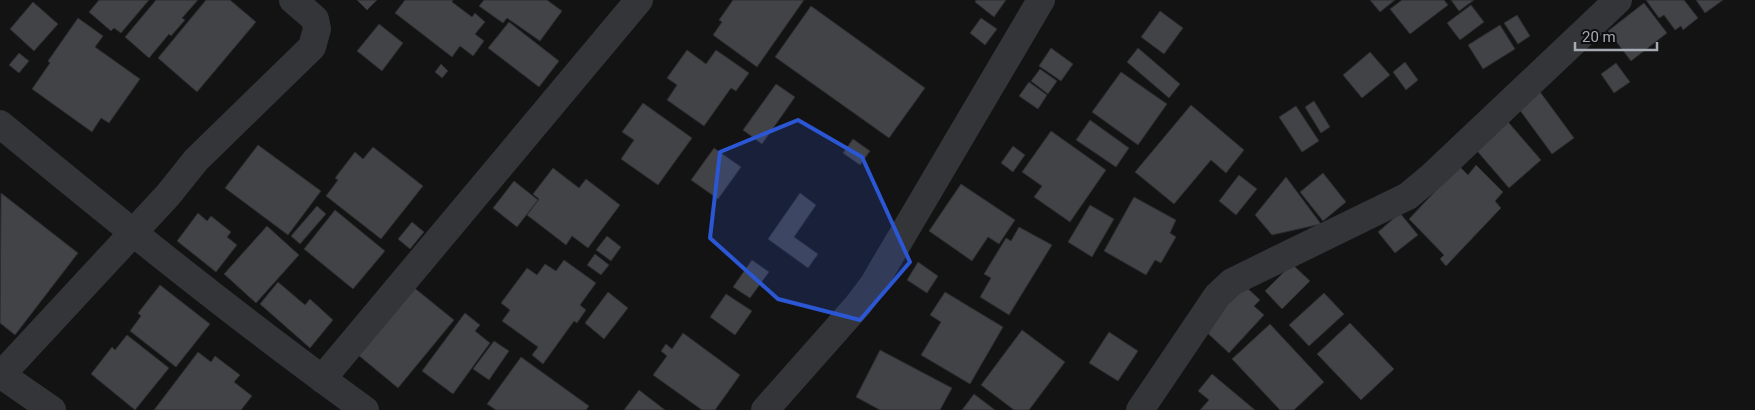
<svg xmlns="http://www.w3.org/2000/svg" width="1755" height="410" font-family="Roboto,sans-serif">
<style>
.building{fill:#424347;stroke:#2d2d30}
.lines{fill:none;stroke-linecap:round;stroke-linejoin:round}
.street{stroke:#343539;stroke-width:28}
.marked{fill:#2b57d4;fill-opacity:0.2;stroke:#2b57d4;stroke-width:4;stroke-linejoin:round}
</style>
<rect width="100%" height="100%" fill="#131314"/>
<g class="building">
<polygon points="99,0 149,0 121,33 114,28 111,31 89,12"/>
<polygon points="156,0 198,0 182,18 185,20 171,36 169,34 149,58 125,37"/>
<polygon points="206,0 230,0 256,22 197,92 158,58"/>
<polygon points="357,0 377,0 367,10"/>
<polygon points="405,0 453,0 452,2 472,17 475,13 485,22 475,34 484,41 473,56 460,46 452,57 395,13"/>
<polygon points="484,0 547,0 562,11 540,41 507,18 503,23 479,6"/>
<polygon points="733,0 804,0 757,67 713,35 722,22 719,20"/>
<polygon points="976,0 1006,0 994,17 975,2"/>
<polygon points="1370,0 1395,0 1380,12"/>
<polygon points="1402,0 1444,0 1448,5 1410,34 1390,9"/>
<polygon points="1451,0 1474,0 1459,11"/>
<polygon points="1646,0 1684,0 1698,18 1683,30 1681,26 1675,30 1664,15 1659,18"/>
<polygon points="1696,0 1723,0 1705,13"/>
<polygon points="33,2 58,24 34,51 10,29"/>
<polygon points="1644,3 1667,33 1631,61 1608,31"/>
<polygon points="1471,5 1484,22 1460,40 1447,23"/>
<polygon points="811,6 925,88 889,138 775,57"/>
<polygon points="1160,11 1183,28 1164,54 1141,37"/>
<polygon points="1517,15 1530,36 1518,44 1504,23"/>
<polygon points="78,18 103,36 95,47 140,79 109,123 101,118 92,132 32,89 50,63 48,61"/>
<polygon points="981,18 997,29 985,45 970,33"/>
<polygon points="509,22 559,61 539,87 488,48"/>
<polygon points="379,24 403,43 382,71 357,51"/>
<polygon points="1500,25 1515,49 1483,69 1468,45"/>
<polygon points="1051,48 1073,64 1061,81 1039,66"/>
<polygon points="1138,48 1180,84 1169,98 1127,62"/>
<polygon points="687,50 706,64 716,50 749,73 736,91 731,88 704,126 667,100 677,85 667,78"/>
<polygon points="1370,52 1390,75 1362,98 1343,75"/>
<polygon points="19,53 29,61 19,73 9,65"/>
<polygon points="1405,62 1418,80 1406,90 1393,72"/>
<polygon points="1616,63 1630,82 1614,93 1601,74"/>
<polygon points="441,64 448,71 442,78 435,72"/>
<polygon points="1040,69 1057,81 1048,94 1031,81"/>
<polygon points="1121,72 1167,104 1138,145 1092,112"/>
<polygon points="1029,82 1047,95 1038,109 1019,96"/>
<polygon points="776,84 795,97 762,144 743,130"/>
<polygon points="1538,89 1574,138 1552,154 1516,105"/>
<polygon points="1314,101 1330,127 1321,133 1305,107"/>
<polygon points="643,103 692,138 658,185 621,159 634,140 622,132"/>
<polygon points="1191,105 1244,150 1226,173 1211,160 1174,204 1135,172"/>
<polygon points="1296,106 1319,141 1302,152 1279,117"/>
<polygon points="1503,116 1541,160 1509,188 1471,144"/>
<polygon points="1090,120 1129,148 1116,167 1076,140"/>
<polygon points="1051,131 1106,170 1070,222 1034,197 1042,186 1022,172"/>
<polygon points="853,139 870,151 860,165 843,153"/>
<polygon points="258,145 321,191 288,235 225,188"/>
<polygon points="1013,146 1025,155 1013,172 1001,163"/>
<polygon points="373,147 423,186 381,239 326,196 338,180 335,178 355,152 363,159"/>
<polygon points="714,148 741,167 718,199 691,180"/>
<polygon points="1476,165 1503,192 1495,201 1501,208 1446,266 1440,259 1444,255 1409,219 1459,166 1468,175"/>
<polygon points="553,168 579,188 586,179 620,205 588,248 572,236 566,245 527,215 539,199 533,194"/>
<polygon points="1323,173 1346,202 1323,221 1300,192"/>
<polygon points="1239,175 1257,189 1236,215 1219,201"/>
<polygon points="1286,177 1321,224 1272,235 1255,215"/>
<polygon points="514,181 538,200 517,227 493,208"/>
<polygon points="961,184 1015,220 999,244 988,237 972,261 929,231"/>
<polygon points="1,193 78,253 15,335 0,323"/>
<polygon points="800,193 816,205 794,237 818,254 808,268 768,239"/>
<polygon points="1134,197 1176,220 1170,233 1176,237 1161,263 1155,260 1146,275 1104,251"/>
<polygon points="1090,205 1114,219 1092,257 1068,242"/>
<polygon points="317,206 326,214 300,244 291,236"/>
<polygon points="335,210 385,251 353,289 304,249"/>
<polygon points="198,213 207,221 211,216 231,232 227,237 237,245 216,272 177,241"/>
<polygon points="1400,213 1418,235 1395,253 1378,232"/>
<polygon points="412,222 424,232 410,249 398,239"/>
<polygon points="267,226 299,255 256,303 224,274"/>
<polygon points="1019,227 1052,245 1009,315 980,297 991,278 984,274 1006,238 1011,241"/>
<polygon points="607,236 621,247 611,261 596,250"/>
<polygon points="595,254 609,265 601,275 587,265"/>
<polygon points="564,260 596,283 580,305 586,310 577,323 574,321 543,364 532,355 538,347 502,321 510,310 501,303 527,268 537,275 545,264 556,271"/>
<polygon points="752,260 769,272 750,298 733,287"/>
<polygon points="918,262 938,276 927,293 907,280"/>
<polygon points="1292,264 1310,281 1282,309 1265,291"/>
<polygon points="278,282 305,305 310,299 333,320 310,348 260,304"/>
<polygon points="1243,284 1260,300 1254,306 1264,315 1229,353 1202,328"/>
<polygon points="160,285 210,324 176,367 130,331 141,316 138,313"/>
<polygon points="412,286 454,320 398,388 357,354"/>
<polygon points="608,292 628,308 604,339 585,323"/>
<polygon points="945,292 1003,327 970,384 921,355 941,322 930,315"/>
<polygon points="1324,293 1344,314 1309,346 1289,325"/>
<polygon points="726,294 752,311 735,335 710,317"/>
<polygon points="465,313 480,325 475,331 490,343 453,394 422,371"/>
<polygon points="1350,323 1394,369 1361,400 1317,354"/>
<polygon points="1270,324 1324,382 1294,410 1280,410 1232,359"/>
<polygon points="1022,330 1065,362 1029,410 1014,410 981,385"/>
<polygon points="1109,332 1138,351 1118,381 1089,363"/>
<polygon points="683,333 740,375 715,410 702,410 653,375 667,356 661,351 666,344 672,349"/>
<polygon points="127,335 169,368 135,410 91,374 112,347 115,350"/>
<polygon points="494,341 509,351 489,380 473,369"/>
<polygon points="880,350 952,388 940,410 880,410 856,397"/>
<polygon points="198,352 211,362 215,356 240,375 234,382 252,396 241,410 154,410"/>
<polygon points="521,357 589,406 586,410 496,410 487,404"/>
<polygon points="1212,374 1255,410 1200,410 1209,400 1198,391"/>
<polygon points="639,390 665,410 624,410"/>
<polygon points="974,394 995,410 962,410"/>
</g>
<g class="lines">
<g class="street">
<path d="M0 124C119 222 240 320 365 410"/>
<polyline points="0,374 52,410"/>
<polyline points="1,375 168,195 196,160 312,47 317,29 315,19 293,0"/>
<polyline points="322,379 639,0"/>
<polyline points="765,410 858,305 873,285 1041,0"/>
<polyline points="1140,410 1217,296 1232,282 1408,196 1432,176 1618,0"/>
</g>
</g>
<path class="marked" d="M798 120 862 157 910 262 860 320 778 299 710 238 720 152Z"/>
<path d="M1575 42v8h82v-8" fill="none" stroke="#a6abb3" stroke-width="2.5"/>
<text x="1582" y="42" font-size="15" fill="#a6abb3" stroke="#0e0e0f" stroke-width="4" paint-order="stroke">20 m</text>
</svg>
